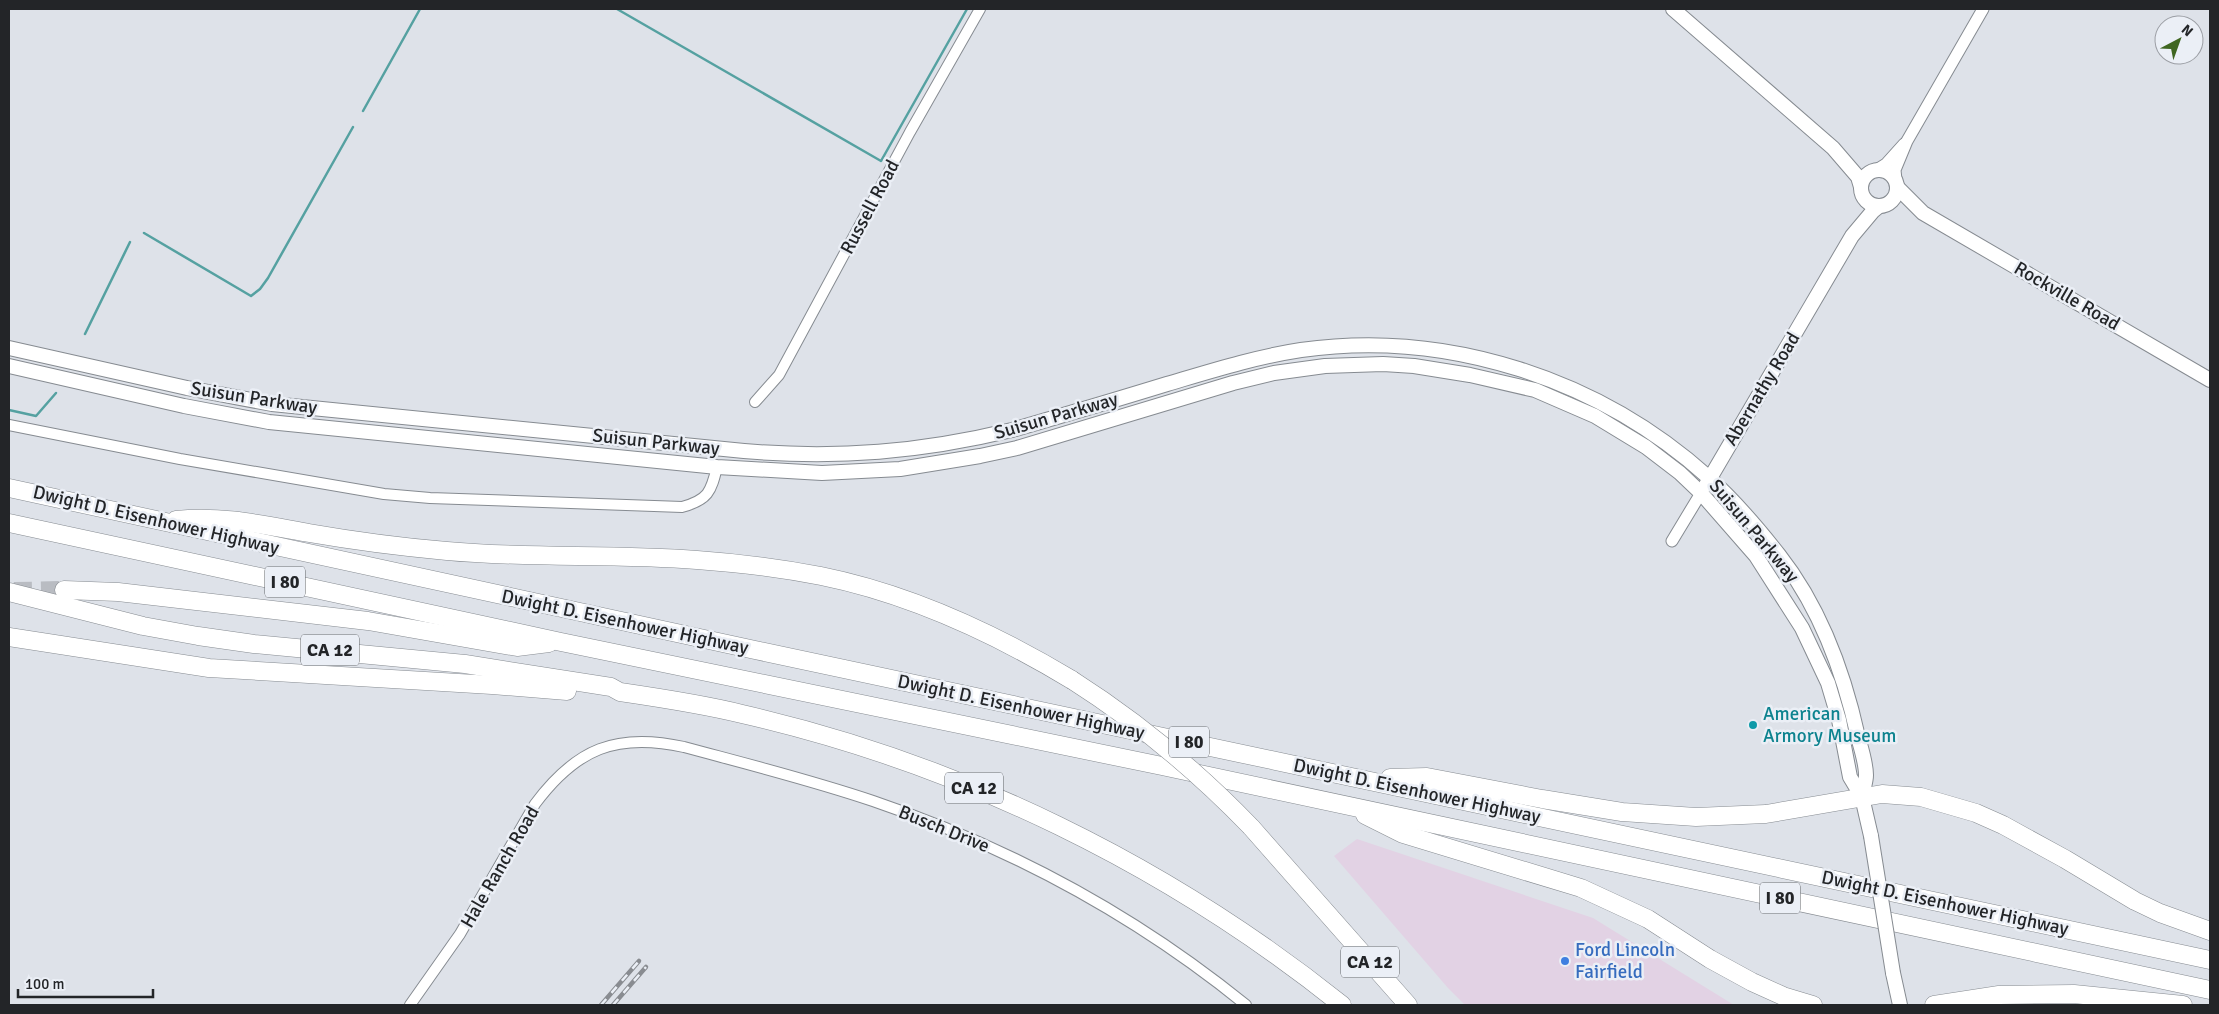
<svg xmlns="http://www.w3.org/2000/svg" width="2219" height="1014" font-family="Signika,sans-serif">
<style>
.commercial{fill:#e2d2e4}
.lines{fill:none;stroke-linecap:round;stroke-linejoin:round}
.stream{stroke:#55a1a1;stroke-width:2.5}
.motorway-tunnel{stroke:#b9bcc2;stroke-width:18;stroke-dasharray:18 9;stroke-linecap:butt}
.minor-casing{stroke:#868b91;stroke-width:12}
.tertiary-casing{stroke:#868b91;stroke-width:13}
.secondary-casing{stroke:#868b91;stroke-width:16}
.motorway-casing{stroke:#868b91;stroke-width:19}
.minor{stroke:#fff;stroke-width:10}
.tertiary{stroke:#fff;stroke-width:11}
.secondary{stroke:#fff;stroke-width:14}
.motorway{stroke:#fff;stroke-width:18}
.rail-casing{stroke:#898c91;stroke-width:4.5}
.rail{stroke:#ebeff6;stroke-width:2.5;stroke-dasharray:8;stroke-linecap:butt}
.secondary-bridge-casing{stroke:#868b91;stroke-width:16;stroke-linecap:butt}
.motorway-bridge-casing{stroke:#868b91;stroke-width:19;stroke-linecap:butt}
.secondary-bridge{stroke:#fff;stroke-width:14}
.motorway-bridge{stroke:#fff;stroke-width:18}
.culture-dot{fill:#0f9aa8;stroke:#ebeff6;stroke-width:2}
.shop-dot{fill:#3f7fe0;stroke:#ebeff6;stroke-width:2}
.labels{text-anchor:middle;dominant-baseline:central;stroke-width:5;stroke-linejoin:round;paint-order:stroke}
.shield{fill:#ebeff6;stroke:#5f6266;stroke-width:1}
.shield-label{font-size:18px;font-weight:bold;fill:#232528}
.street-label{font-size:19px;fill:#232528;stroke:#ebeff6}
.culture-label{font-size:19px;fill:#0d838f;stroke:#ebeff6;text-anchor:start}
.shop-label{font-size:19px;fill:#366cbe;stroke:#ebeff6;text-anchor:start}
</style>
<rect width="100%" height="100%" fill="#dee2e9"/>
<polygon class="commercial" points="1357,839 1593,918 1734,1005 1465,1005 1448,988 1334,856"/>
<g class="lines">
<g class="stream">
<polyline points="617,9 881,161 967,9"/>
<polyline points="363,111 420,9"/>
<polyline points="144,233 251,296 260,289 268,278 353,127"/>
<polyline points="85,334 130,242"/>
<polyline points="9,410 36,416 56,393"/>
</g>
<polyline class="motorway-tunnel" points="14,591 64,590"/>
<g class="minor-casing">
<g id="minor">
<polyline points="755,402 779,375 910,132 980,9"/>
<path d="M9 425 180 459 384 494 430 498 682 507C708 500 711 492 717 467"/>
<path d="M410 1005 460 934 535 804C576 749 616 732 684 747 747 764 811 780 873 801 1009 847 1135 915 1246 1005"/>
</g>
</g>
<g class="tertiary-casing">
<g id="tertiary">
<polyline points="1878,169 1886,164 1904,144"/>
<polyline points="1896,180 1895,170 1907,141 1983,9"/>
<polyline points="1672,541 1701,493"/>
</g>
</g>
<g class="secondary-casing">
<g id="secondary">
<polyline points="1673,9 1833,148 1858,177 1861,187"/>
<circle cx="1879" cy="188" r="18"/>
<polyline points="1897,187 1923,213 2210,380"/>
<path d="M9 348 187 388 272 404 744 451C837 459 921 452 1012 430 1064 415 1115 400 1167 384 1211 371 1255 357 1301 350 1447 329 1599 379 1708 477 1734 500 1757 527 1779 555 1819 606 1844 673 1858 737 1861 748 1866 763 1866 775 1866 782 1863 789 1862 797"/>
<polyline points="9,366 184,406 269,422 717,467 822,473 900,469 980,456 1017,448 1233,383 1274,373 1325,366 1383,364 1414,366 1470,375 1535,390 1595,416 1646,447 1680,473 1701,493 1756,556 1802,628 1828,683 1839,720 1850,777 1862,797 1871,836"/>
<polyline points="1706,485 1852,236 1873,211 1879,206"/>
<polyline points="1893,973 1900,1005"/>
</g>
</g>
<g class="motorway-casing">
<g id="motorway">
<polyline points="9,488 755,650 2210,960"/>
<path d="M176 520C222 515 264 525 309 533 355 541 401 547 447 551 530 559 614 553 697 560 738 563 780 568 821 576 910 594 994 633 1072 680"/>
<polyline points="9,523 561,642 1162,766 2210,990"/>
<polyline points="64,590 118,592 368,621 517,647 549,643"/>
<path d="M9 592 143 626 198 636 254 644 465 664 611 687 620 692C661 698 702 704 742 714 961 764 1167 865 1342 1005"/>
<polyline points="9,637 209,668 492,685 567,691"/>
<polyline points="1390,778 1427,777 1542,799 1622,812 1696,817 1766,814 1882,794 1921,797 1976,813 2003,825 2065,859 2135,901 2160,913 2210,931"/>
<polyline points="1365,815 1403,834 1581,888 1648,919 1710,959 1752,982 1783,996 1813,1005"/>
<polyline points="1251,827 1408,1005"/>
<polyline points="1934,1005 1999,995 2074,994 2183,1005"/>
</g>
</g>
<use href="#minor" class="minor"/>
<use href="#tertiary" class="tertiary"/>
<use href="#secondary" class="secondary"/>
<use href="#motorway" class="motorway"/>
<g class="rail-casing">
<g id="rail">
<polyline points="601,1005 639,961"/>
<polyline points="613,1005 646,967"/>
</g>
</g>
<use href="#rail" class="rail"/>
<g class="secondary-bridge-casing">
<polyline id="secondary-bridge" points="1871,836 1893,973"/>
</g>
<g class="motorway-bridge-casing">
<path id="motorway-bridge" d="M1072 680C1138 722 1197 771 1251 827"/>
</g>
<use href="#secondary-bridge" class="secondary-bridge"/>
<use href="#motorway-bridge" class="motorway-bridge"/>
</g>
<circle class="culture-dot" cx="1753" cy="725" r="5"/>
<circle class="shop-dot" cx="1565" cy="961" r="5"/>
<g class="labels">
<g class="shield">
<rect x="265" y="566.5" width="40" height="31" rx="4"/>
<rect x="301" y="634.5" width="58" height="31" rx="4"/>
<rect x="1169" y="726.5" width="40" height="31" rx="4"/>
<rect x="945" y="772.5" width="58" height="31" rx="4"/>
<rect x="1760" y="882.5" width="40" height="31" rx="4"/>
<rect x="1341" y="946.5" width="58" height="31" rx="4"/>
</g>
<g class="shield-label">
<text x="285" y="582">I 80</text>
<text x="330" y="650">CA 12</text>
<text x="1189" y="742">I 80</text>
<text x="974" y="788">CA 12</text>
<text x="1780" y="898">I 80</text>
<text x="1370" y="962">CA 12</text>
</g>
<g class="street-label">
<text transform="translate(870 207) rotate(-62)">Russell Road</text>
<text transform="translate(2067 296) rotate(30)">Rockville Road</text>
<text transform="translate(1762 389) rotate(-59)">Abernathy Road</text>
<text transform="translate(254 398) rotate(9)">Suisun Parkway</text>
<text transform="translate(1056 416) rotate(-16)">Suisun Parkway</text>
<text transform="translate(656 442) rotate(6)">Suisun Parkway</text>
<text transform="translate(156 520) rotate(13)">Dwight D. Eisenhower Highway</text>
<text transform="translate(1754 531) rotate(50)">Suisun Parkway</text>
<text transform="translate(625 622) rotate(12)">Dwight D. Eisenhower Highway</text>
<text transform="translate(1021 707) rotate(12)">Dwight D. Eisenhower Highway</text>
<text transform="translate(1417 791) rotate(12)">Dwight D. Eisenhower Highway</text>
<text transform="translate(944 829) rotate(22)">Busch Drive</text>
<text transform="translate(500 867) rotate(-60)">Hale Ranch Road</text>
<text transform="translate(1945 903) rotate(12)">Dwight D. Eisenhower Highway</text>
</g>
<g class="culture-label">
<text x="1763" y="714">American<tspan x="1763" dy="22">Armory Museum</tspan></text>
</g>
<g class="shop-label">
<text x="1575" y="950">Ford Lincoln<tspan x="1575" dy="22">Fairfield</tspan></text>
</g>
</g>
<rect width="2219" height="1014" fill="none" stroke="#232528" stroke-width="20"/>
<g transform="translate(2179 40) rotate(41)"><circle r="24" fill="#ebeff6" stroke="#9b9ea4"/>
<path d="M0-4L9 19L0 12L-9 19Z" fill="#3f6620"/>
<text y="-8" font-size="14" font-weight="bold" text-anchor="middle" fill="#232528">N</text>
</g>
<path d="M18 989v8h135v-8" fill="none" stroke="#232528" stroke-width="2.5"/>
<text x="25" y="989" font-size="15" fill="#232528" stroke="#ebeff6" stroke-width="4" paint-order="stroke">100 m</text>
</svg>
